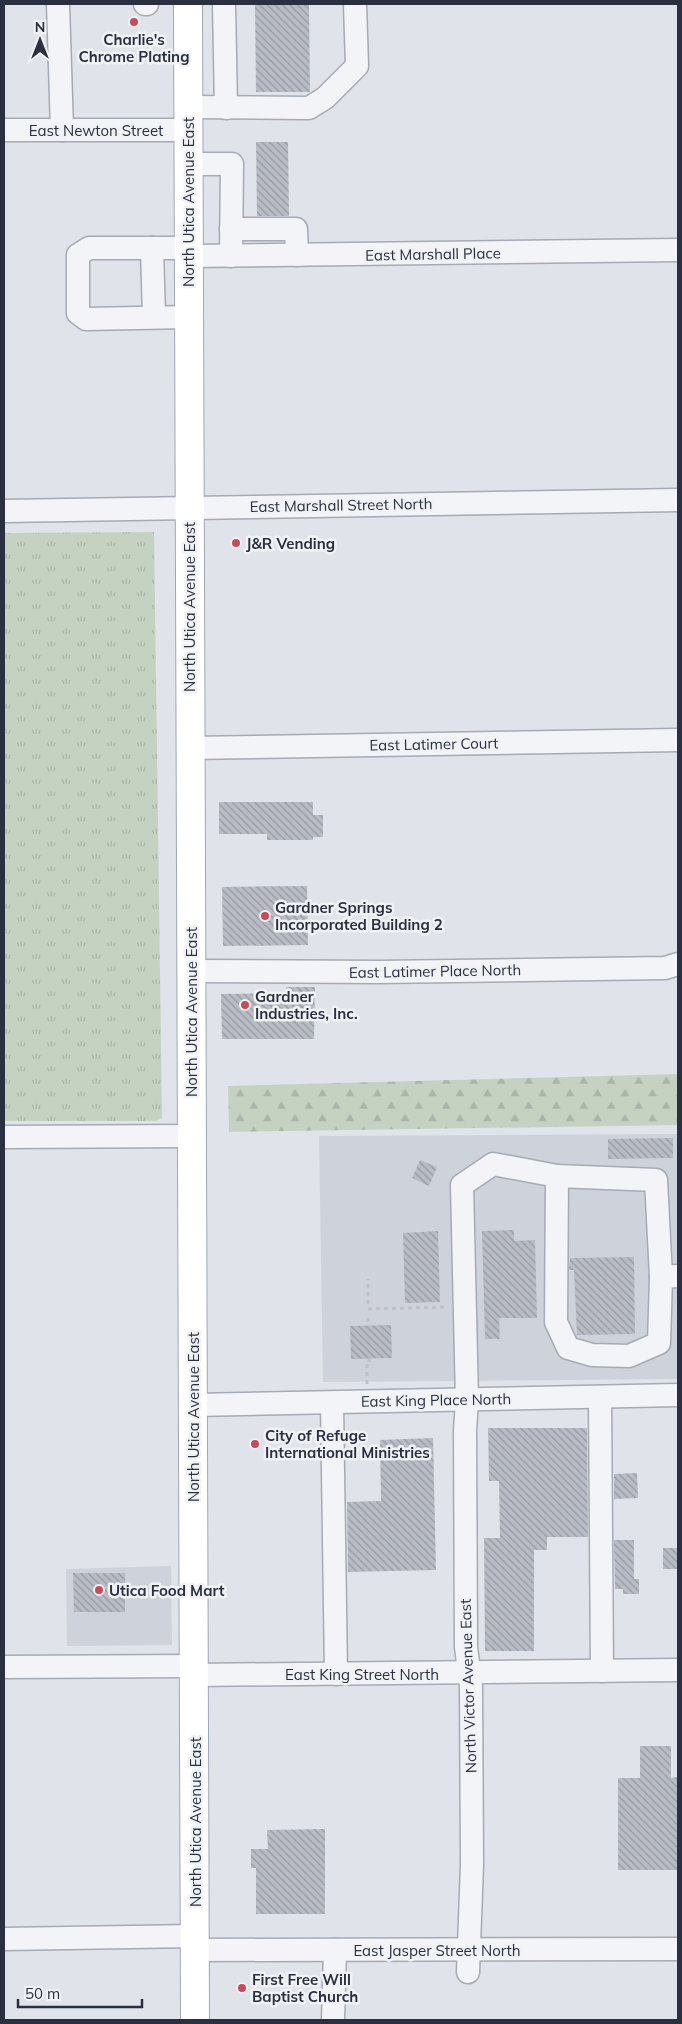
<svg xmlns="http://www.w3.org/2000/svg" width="682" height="2024" font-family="Mulish,sans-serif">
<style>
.built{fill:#ced2da}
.grass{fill:url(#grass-tufts)}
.forest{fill:url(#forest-firs)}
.building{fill:url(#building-back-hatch)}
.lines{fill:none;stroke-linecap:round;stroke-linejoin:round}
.minor-casing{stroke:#a6aab3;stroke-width:25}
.major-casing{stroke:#a0a7b4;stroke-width:30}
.path{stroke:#bfc1c7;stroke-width:3;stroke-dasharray:4 4;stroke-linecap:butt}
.minor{stroke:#f3f4f7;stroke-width:22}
.major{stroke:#fff;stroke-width:28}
.poi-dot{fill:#c84b58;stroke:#f0f2f6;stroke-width:2}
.labels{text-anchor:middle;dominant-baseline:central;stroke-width:5;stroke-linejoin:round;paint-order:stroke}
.poi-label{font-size:15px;font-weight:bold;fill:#2a303f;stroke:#f0f2f6;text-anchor:start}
.street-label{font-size:15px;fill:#2a303f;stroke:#f0f2f6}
</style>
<defs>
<pattern id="grass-tufts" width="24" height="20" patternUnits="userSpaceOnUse" patternTransform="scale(1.25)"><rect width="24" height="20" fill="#c5d2c2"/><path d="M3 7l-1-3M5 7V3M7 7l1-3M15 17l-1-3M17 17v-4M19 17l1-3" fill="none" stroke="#a9b5a8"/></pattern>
<pattern id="forest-firs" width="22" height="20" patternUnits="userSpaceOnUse" patternTransform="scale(1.25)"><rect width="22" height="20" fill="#c5d2c2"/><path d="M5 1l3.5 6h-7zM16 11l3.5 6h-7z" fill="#a9b5a8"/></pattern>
<pattern id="building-back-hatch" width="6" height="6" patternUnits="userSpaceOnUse" patternTransform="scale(1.25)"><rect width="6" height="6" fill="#b8bcc5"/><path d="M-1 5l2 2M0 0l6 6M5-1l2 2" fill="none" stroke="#9699a1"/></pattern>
</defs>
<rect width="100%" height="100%" fill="#e0e3e9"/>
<g class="built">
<polygon points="678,1134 678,1379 323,1382 319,1136"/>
<polygon points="171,1566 172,1645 67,1646 66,1569"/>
</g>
<polygon class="grass" points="154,532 162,1118 156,1121 4,1121 4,533"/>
<polygon class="forest" points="678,1074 678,1125 229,1132 228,1086"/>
<g class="building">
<polygon points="255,4 309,4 310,92 256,92"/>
<polygon points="256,142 288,142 289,216 257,216"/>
<polygon points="219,802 313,802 313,815 323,815 323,837 313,837 313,840 267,840 267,834 219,834"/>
<polygon points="307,886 308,945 223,946 222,887"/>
<polygon points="286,987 315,987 314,1039 222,1039 221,994 286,993"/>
<polygon points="673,1138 673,1158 608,1159 608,1139"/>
<polygon points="420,1160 437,1167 429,1186 412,1178"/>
<polygon points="514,1230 514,1241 535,1240 537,1318 499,1318 500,1339 485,1339 482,1231"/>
<polygon points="438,1231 440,1302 405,1303 403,1233"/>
<polygon points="634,1257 635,1334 577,1335 574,1270 569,1270 570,1258"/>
<polygon points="391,1325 392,1358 351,1359 350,1326"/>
<polygon points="488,1428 587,1428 588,1537 547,1537 547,1550 534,1550 534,1651 485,1651 484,1538 500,1538 499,1481 489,1481"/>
<polygon points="433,1438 436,1570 348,1572 347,1502 381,1501 380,1440"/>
<polygon points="637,1473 638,1498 614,1499 614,1474"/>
<polygon points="614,1540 634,1540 634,1579 639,1579 639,1594 623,1594 623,1589 615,1589"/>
<rect x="663" y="1548" width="15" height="21"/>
<polygon points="73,1573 125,1573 125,1612 74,1612"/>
<polygon points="640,1746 671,1746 671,1778 678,1777 678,1870 618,1870 618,1778 640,1778"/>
<polygon points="325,1829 325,1914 256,1914 256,1868 251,1868 251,1849 268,1849 267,1830"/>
</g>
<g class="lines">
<g class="minor-casing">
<g id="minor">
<polyline points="58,4 62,130"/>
<polyline points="145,4 147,4"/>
<polyline points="224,4 226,108"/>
<polyline points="188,107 309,108 325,98 357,66 355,4"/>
<polyline points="4,130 188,130"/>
<polyline points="188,164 232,164 231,256"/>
<polyline points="231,229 296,229 297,255"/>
<polyline points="152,248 154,317"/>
<polyline points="189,248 89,248 78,255 78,313 86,319 189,317"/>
<polyline points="189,256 678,250"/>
<polyline points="4,511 678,500"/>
<polyline points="189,748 678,740"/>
<polyline points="191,971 378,972 665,968 678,964"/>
<polyline points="4,1137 191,1136"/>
<polyline points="557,1176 556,1322 568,1348 592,1355 629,1356 659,1343 661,1277"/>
<polyline points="600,1397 602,1671"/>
<polyline points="332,1403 336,1674"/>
<polyline points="193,1405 678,1395"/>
<polyline points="4,1667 195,1666"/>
<polyline points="195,1675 678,1670"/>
<polyline points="4,1939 195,1936"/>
<polyline points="195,1950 678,1949"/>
<polyline points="468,1972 472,1865 471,1686 466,1647 465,1431 467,1400 462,1185 493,1164 557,1176 656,1180 661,1277 678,1276"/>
<polyline points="333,2020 335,1950"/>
</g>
</g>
<g class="major-casing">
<polyline id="major" points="188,4 195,2020"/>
</g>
<g class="path">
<polyline points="368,1304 368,1279"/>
<polyline points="368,1309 447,1307"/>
<polyline points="368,1318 368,1326"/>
<polyline points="367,1384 367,1364 369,1364 369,1359"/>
</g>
<use href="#minor" class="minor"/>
<use href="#major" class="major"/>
</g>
<g class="poi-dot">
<circle cx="134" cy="22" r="5"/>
<circle cx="236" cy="543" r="5"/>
<circle cx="265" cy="916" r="5"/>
<circle cx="245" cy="1005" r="5"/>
<circle cx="255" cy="1444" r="5"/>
<circle cx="99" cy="1590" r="5"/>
<circle cx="242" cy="1988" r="5"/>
</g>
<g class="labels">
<g class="poi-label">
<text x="134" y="39" text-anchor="middle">Charlie's<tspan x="134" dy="17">Chrome Plating</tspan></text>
<text x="246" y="543">J&amp;R Vending</text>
<text x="275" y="907">Gardner Springs<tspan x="275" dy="17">Incorporated Building 2</tspan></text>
<text x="255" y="996">Gardner<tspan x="255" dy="17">Industries, Inc.</tspan></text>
<text x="265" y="1435">City of Refuge<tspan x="265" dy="17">International Ministries</tspan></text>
<text x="109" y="1590">Utica Food Mart</text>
<text x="252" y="1979">First Free Will<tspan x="252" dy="17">Baptist Church</tspan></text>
</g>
<g class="street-label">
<text x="96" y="130">East Newton Street</text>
<text transform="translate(188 202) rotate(-90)">North Utica Avenue East</text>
<text transform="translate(433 254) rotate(-1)">East Marshall Place</text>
<text transform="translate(341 505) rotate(-1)">East Marshall Street North</text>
<text transform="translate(189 607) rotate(-90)">North Utica Avenue East</text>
<text transform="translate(434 744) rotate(-1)">East Latimer Court</text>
<text transform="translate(435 971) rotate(-1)">East Latimer Place North</text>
<text transform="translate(191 1012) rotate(-90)">North Utica Avenue East</text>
<text transform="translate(436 1400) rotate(-1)">East King Place North</text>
<text transform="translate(193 1417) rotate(-90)">North Utica Avenue East</text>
<text x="362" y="1674">East King Street North</text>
<text transform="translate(468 1686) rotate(-92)">North Victor Avenue East</text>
<text transform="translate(195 1822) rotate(-90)">North Utica Avenue East</text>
<text x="437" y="1950">East Jasper Street North</text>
</g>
</g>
<rect width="682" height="2024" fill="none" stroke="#2a303f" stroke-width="10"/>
<g transform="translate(40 40)" stroke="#f0f2f6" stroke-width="4" paint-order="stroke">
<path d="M0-4L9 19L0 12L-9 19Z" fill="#2a303f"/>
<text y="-8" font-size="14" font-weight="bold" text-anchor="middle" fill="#2a303f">N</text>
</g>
<path d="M18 1999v8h124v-8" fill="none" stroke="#2a303f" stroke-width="2.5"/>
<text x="25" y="1999" font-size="15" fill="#2a303f" stroke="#f0f2f6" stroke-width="4" paint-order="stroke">50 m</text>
</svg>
